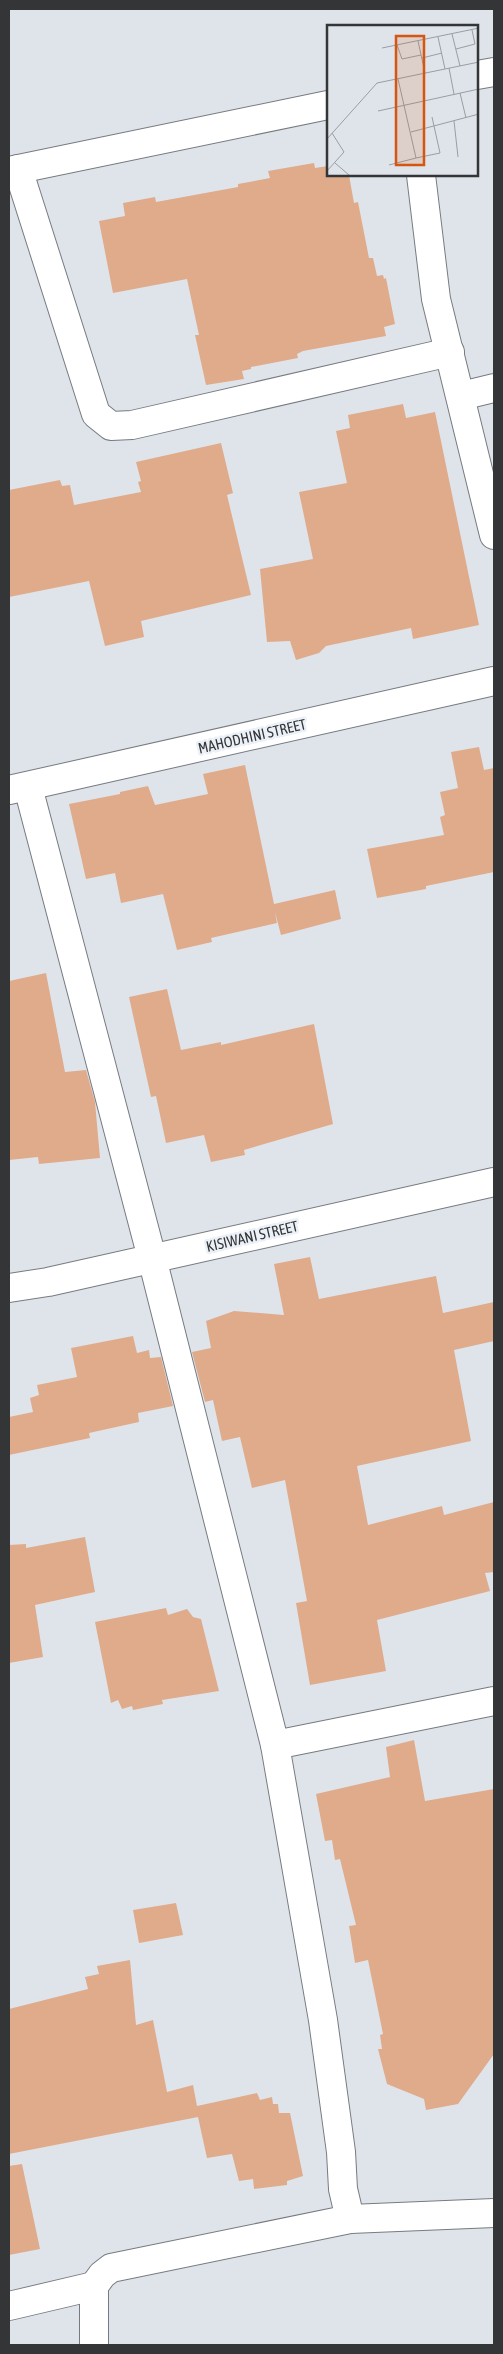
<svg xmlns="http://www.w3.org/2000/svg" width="503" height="2354" font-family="'Asap Condensed',sans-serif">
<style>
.building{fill:#e0ab8a}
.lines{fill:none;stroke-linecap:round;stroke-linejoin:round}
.minor-casing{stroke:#777b81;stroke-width:30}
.minor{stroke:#fff;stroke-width:28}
.labels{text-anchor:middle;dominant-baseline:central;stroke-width:5;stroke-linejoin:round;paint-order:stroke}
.street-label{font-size:15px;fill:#333537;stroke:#ecf1f8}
.inset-road{fill:none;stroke:#9a9ea3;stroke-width:1}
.view{fill:#d65510;fill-opacity:0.15;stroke:#d65510;stroke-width:2.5}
.inset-edge{fill:none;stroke:#333537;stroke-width:2.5}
</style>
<rect width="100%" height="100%" fill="#dfe4eb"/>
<g class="building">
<polygon points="314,163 315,168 328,166 328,175 349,175 354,203 358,202 369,258 373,258 377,276 383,275 384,279 386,278 395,324 384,327 386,336 303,351 297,354 298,358 251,367 251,369 242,371 244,379 206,385 195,335 199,335 187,279 113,293 99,221 125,216 123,203 155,197 156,202 238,187 238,184 270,178 268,171"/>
<polygon points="403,404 406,418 435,412 479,625 413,639 411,628 326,646 319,653 296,660 290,641 267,642 260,569 313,559 299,492 347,483 336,431 350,428 348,415"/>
<polygon points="221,443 233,493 227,495 251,595 141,621 144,637 105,646 89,581 9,597 9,490 60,480 62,486 70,485 74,505 141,492 138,482 141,481 136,462"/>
<polygon points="479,747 484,770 494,768 494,872 426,886 426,889 377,898 367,849 444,835 440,817 445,815 440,792 458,788 451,752"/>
<polygon points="245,765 274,904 335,890 341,919 281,935 275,912 277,923 211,938 212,942 177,950 163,894 121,903 115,873 86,879 69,804 120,794 120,792 148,786 155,805 208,794 203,774"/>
<polygon points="46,973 65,1072 86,1070 95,1102 100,1158 39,1164 38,1157 9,1160 9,981"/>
<polygon points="167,989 181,1050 221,1042 221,1045 314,1024 333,1124 244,1150 245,1155 211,1162 204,1135 166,1143 156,1096 151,1097 129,997"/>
<polygon points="310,1257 319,1299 436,1276 443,1313 494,1302 494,1341 454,1350 471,1441 357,1466 368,1525 442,1506 444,1515 494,1502 494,1572 485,1573 490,1591 377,1620 386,1671 310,1685 296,1603 307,1601 285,1480 252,1488 240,1437 222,1441 213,1400 205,1402 192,1352 211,1348 206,1321 234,1311 284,1315 274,1264"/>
<polygon points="133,1336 137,1353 149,1350 150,1358 161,1357 173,1406 138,1413 139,1422 89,1433 90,1438 9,1455 9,1417 33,1412 30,1398 39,1395 37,1385 77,1377 71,1348"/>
<polygon points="85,1537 95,1592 35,1605 43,1657 9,1663 9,1545 26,1544 26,1548"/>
<polygon points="166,1608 168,1615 187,1609 193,1617 201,1619 219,1691 162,1700 163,1704 133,1710 132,1706 122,1709 118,1700 111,1703 95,1622"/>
<polygon points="414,1740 425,1801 494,1789 494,2054 458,2104 426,2110 424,2099 387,2084 378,2049 382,2049 380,2035 383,2034 368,1960 355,1963 349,1926 356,1925 340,1859 335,1860 332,1840 325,1841 316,1794 390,1777 386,1747"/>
<polygon points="176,1903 183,1935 139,1943 133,1910"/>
<polygon points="130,1960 136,2025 153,2020 167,2092 193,2085 197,2106 257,2093 260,2100 272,2097 273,2104 278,2104 279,2113 290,2113 303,2176 287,2181 287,2185 254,2189 253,2179 239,2181 232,2154 207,2158 198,2117 9,2154 9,2009 88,1989 85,1977 99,1974 97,1966"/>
<polygon points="22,2164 40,2249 9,2255 9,2166"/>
</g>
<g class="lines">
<g class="minor-casing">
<g id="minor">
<polyline points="477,75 494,72"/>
<polyline points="18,169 96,414 111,426 132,425 450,352"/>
<polyline points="9,171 328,105"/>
<polyline points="421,175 436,299 494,535"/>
<polyline points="461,396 494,388"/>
<polyline points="28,787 152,1258 275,1745 323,2020 341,2152 343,2189 350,2219 111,2268 102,2275 94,2286 94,2345"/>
<polyline points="9,790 494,681"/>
<polyline points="9,1288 48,1282 494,1182"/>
<polyline points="275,1745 494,1701"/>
<polyline points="350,2219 494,2213"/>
<polyline points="9,2306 94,2286"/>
</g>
</g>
<use href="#minor" class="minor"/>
</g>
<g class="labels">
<g class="street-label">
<text transform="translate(252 736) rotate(-13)">MAHODHINI STREET</text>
<text transform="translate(252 1236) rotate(-13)">KISIWANI STREET</text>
</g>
</g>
<g transform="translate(327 25)">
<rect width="151" height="151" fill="#dfe4eb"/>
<path class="inset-road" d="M125 9 133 41M111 12 118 44M91 16 98 48M70 20 75 34 94 30M55 23 152 3M129 24 148 19 145 5M95 33 115 28M122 43 127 69M133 68 139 93M51 86 152 64M127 96 131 132M84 107 152 89M0 114 50 58 152 37M89 133 113 128 105 92M8 138 22 150M62 140 89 133 71 54M0 146 17 127 5 108"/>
<path class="view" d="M69 11H97V140H69Z"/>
<rect width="151" height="151" class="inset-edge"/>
</g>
<rect width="503" height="2354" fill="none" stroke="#333537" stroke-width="20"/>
</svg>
